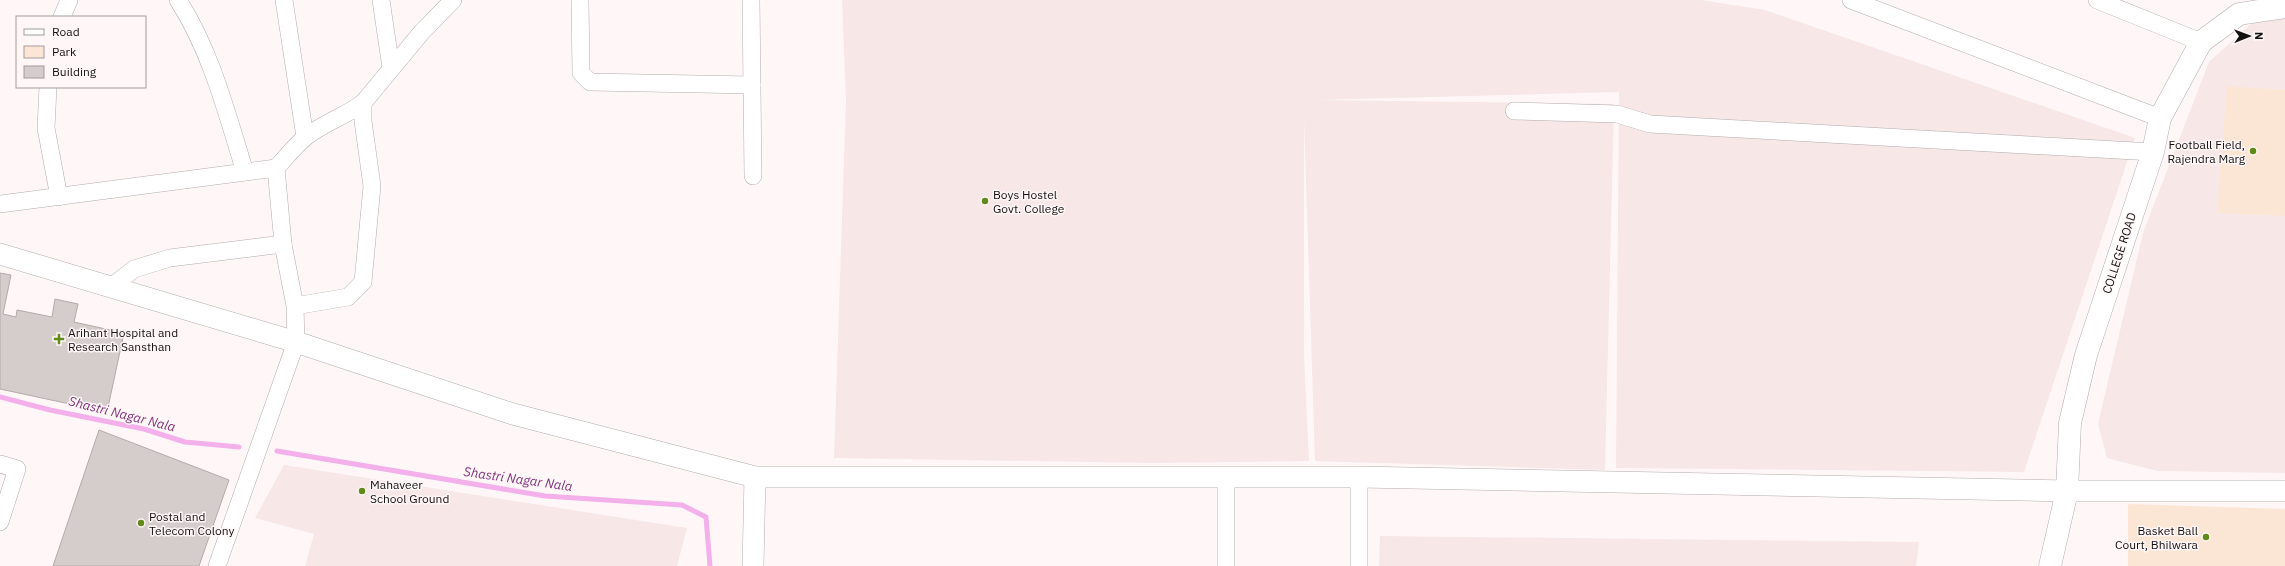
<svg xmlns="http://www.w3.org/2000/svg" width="2285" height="566" font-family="'IBM Plex Sans',sans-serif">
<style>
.built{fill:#f7e7e7}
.green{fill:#fbe6d5}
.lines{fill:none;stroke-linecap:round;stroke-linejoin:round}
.stream{stroke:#f4b0eb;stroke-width:5}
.building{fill:#d4cdcb;stroke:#b2aba9}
.minor-casing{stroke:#b3acac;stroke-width:18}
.tertiary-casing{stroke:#b3acac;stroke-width:22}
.secondary-casing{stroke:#b3acac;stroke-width:23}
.minor{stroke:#fff;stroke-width:17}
.tertiary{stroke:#fff;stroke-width:21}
.secondary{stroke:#fff;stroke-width:22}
.poi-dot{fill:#608a19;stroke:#fff7f7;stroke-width:1.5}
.labels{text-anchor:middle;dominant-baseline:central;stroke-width:3;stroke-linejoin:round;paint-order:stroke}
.poi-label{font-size:12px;fill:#131010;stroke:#fff7f7;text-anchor:start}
.street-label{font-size:12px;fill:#131010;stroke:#fff7f7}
.water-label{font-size:13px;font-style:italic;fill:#81347b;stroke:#fff7f7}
</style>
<rect width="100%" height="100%" fill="#fff7f7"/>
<g class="built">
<polygon points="842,0 1701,0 1765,10 2135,138 2024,472 1616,468 1619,92 1318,100 1614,104 1605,470 1315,461 1304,119 1304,356 1309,461 1152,463 834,458 846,101"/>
<polygon points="2285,15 2285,473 2157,471 2107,458 2098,424 2143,233 2209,62 2252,23"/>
<polygon points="284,465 687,528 677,566 305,566 314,534 255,518"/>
<polygon points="1380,536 1919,542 1916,566 1379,566"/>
</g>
<g class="green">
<polygon points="2227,86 2285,90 2285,216 2217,213"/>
<polygon points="2128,504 2285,509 2285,566 2128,566"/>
</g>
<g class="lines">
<g class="stream">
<polyline points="0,397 50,410 144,429 185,442 239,447"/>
<polyline points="277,451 545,496 682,505 706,517 710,566"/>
</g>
</g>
<g class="building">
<polygon points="0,273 11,275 3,314 16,317 17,310 52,317 55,299 78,304 74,322 124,333 107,412 0,389"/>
<polygon points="99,430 229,480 199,566 53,566"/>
</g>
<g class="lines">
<g class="minor-casing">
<g id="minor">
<path d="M178 0C211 51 227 114 245 172"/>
<polyline points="284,0 305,137"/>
<polyline points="381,0 391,68"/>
<polyline points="580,0 581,73 590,82 752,85"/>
<polyline points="751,0 753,176"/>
<polyline points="1851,0 2160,118"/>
<polyline points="2097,0 2201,42"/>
<polyline points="62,17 69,0"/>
<polyline points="48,87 46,128 59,197"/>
<polyline points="363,103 421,33 453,0"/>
<polyline points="1514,111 1617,114 1650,124 2153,152"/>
<polyline points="0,204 276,168"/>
<polyline points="111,287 134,269 170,258 283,244"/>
<polyline points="0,464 17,469 0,522"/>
<path d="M217 566 296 342 295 306 283 244 276 168C286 158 295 145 307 136 324 123 345 116 363 103V121L372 186 363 282 348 297 295 306"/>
<polyline points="1226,566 1226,477"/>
<polyline points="1359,566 1359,477"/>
</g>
</g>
<g class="tertiary-casing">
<g id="tertiary">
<polyline points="0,254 296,342 513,414 755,477 1359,477 2067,491 2285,491"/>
<polyline points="753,566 755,477"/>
</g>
</g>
<g class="secondary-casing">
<polyline id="secondary" points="2050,566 2067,491 2070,423 2086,355 2153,152 2160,118 2201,42 2239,14 2285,7"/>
</g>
<use href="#minor" class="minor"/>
<use href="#tertiary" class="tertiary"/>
<use href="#secondary" class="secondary"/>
</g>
<g class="poi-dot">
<circle cx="2253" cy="151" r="4"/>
<circle cx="985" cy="201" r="4"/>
<path d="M57 333h4v4h4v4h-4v4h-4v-4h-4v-4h4z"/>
<circle cx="362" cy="491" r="4"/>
<circle cx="141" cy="523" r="4"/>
<circle cx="2206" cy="537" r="4"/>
</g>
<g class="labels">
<g class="poi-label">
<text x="2245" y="144" text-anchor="end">Football Field,<tspan x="2245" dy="14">Rajendra Marg</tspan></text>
<text x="993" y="194">Boys Hostel<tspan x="993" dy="14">Govt. College</tspan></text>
<text x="68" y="332">Arihant Hospital and<tspan x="68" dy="14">Research Sansthan</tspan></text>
<text x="370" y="484">Mahaveer<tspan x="370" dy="14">School Ground</tspan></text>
<text x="149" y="516">Postal and<tspan x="149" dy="14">Telecom Colony</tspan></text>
<text x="2198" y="530" text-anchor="end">Basket Ball<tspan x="2198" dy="14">Court, Bhilwara</tspan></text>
</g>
<g class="street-label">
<text transform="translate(2119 253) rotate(-72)">COLLEGE ROAD</text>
</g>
<g class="water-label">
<text transform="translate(122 414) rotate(14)">Shastri Nagar Nala</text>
<text transform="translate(518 479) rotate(8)">Shastri Nagar Nala</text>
</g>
</g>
<rect x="16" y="16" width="130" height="72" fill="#fff7f7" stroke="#a19b9b"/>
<rect x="24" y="29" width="20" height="6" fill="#ffffff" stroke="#a19b9b"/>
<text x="52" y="36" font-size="12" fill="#131010">Road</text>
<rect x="24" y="46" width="20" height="12" fill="#fbe6d5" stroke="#a19b9b"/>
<text x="52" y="56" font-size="12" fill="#131010">Park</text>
<rect x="24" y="66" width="20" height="12" fill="#d4cdcb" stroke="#a19b9b"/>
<text x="52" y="76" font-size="12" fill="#131010">Building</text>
<g transform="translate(2249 36) rotate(89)" stroke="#fff7f7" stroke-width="3" paint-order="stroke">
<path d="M0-3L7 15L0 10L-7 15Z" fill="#131010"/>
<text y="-6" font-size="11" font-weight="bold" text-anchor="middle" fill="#131010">N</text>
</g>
</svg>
